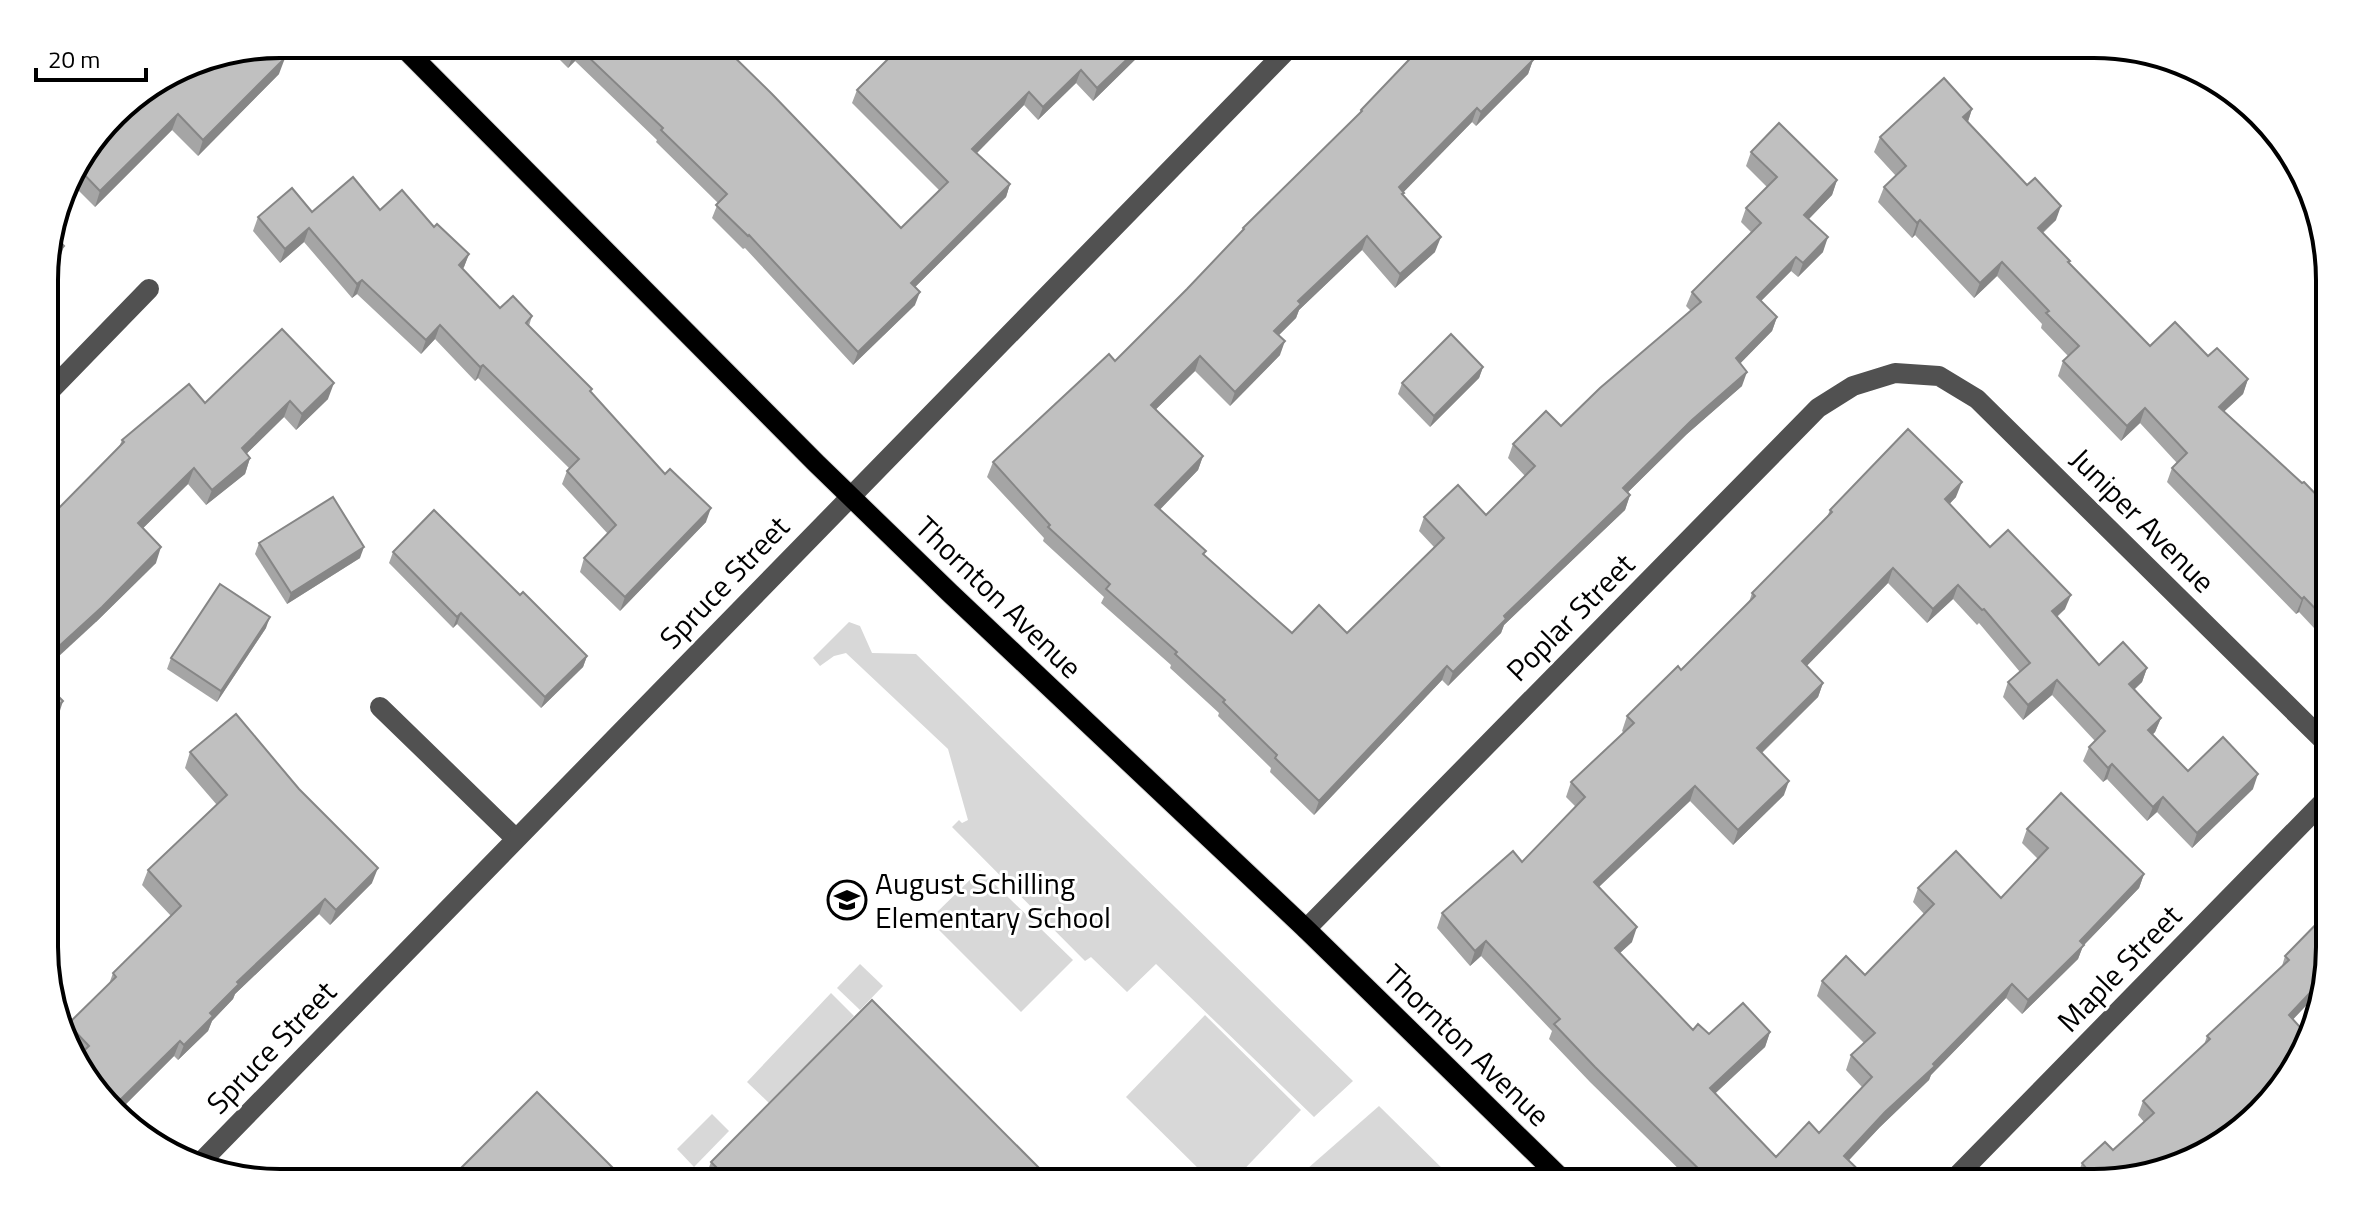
<svg xmlns="http://www.w3.org/2000/svg" width="2374" height="1227" font-family="'Titillium Web',sans-serif">
<style>
.green{fill:#d8d8d8}
.lines{fill:none;stroke-linecap:round;stroke-linejoin:round}
.major-casing{stroke:#dbdbdb;stroke-width:22}
.minor{stroke:#515151;stroke-width:20}
.major{stroke:#000;stroke-width:20}
.wall{fill:#a5a5a5}
.shaded-wall{fill:#868686}
.building{fill:#c0c0c0;stroke:#868686;stroke-width:2}
.labels{text-anchor:middle;dominant-baseline:central;stroke-width:6;stroke-linejoin:round;paint-order:stroke}
.street-label{font-size:30px;fill:#000;stroke:#fff}
.poi-label{font-size:30px;fill:#000;stroke:#fff;text-anchor:start}
.rim{fill:none;stroke:#000;stroke-width:4}
</style>
<rect width="100%" height="100%" fill="#fff"/>
<g class="green">
<polygon points="849,622 860,626 872,653 916,654 1353,1081 1314,1117 1156,964 1127,992 1091,957 1085,961 952,827 959,820 962,823 968,820 948,749 846,653 834,656 820,666 813,658"/>
<polygon points="980,870 1073,960 1021,1012 929,920"/>
<polygon points="860,964 883,986 860,1010 837,988"/>
<polygon points="831,993 854,1016 770,1104 747,1082"/>
<polygon points="1205,1015 1301,1110 1231,1183 1213,1183 1126,1097"/>
<polygon points="1379,1106 1457,1183 1291,1183"/>
<polygon points="712,1114 729,1131 694,1167 677,1149"/>
</g>
<g class="lines">
<g class="major-casing">
<polyline id="major" points="400,44 816,463 950,593 1306,929 1566,1183"/>
</g>
<g class="minor">
<polyline points="45,396 149,289"/>
<polyline points="380,707 515,838"/>
<polyline points="1306,929 1818,408 1853,386 1895,373 1939,376 1977,399 2329,746"/>
<polyline points="199,1164 1293,44"/>
<polyline points="1950,1183 2330,795"/>
</g>
<use href="#major" class="major"/>
</g>
<g class="wall">
<polygon points="544,44 721,44 901,228 939,190 852,103 857,90 1151,44 1093,101 1076,83 1038,120 1024,105 977,153 1010,184 1006,197 915,287 915,305 853,365 745,248 743,249 712,218 718,203 656,142 657,140 575,61 568,68"/>
<polygon points="1424,44 1549,44 1533,60 1528,74 1476,126 1472,122 1403,192 1403,195 1435,252 1395,288 1362,250 1299,310 1296,318 1279,335 1280,355 1230,406 1195,371 1155,410 1203,456 1198,470 1159,510 1204,556 1292,633 1347,633 1434,547 1419,531 1424,517 1486,515 1525,476 1508,458 1513,444 1561,426 1691,311 1686,306 1692,292 1751,232 1741,222 1746,208 1767,187 1746,166 1751,152 1837,180 1832,195 1809,219 1823,252 1798,277 1791,271 1761,301 1777,317 1772,331 1740,363 1742,386 1687,434 1627,493 1630,495 1625,510 1504,625 1501,633 1448,686 1442,680 1314,815 1270,772 1271,768 1218,716 1219,713 1170,668 1171,665 1101,603 1104,597 1043,541 1044,538 987,477 993,462 1115,361 1187,289 1241,232 1243,228 1359,114 1361,110"/>
<polygon points="279,74 198,156 172,130 95,207 67,179 68,176 124,103"/>
<polygon points="1972,109 1968,122 2056,220 2043,233 2070,261 2069,263 2150,346 2208,356 2248,379 2243,394 2224,411 2329,508 2329,644 2299,612 2296,614 2167,482 2172,468 2177,463 2140,423 2121,441 2058,376 2063,361 2068,356 2041,328 2042,324 1997,276 1974,298 1915,235 1912,238 1878,202 1884,187 1896,176 1874,152 1880,137"/>
<polygon points="380,210 434,227 469,254 463,269 500,308 532,316 529,326 591,392 706,522 620,611 580,572 584,558 608,534 562,484 567,471 569,468 478,378 475,381 435,339 421,354 357,294 352,298 304,242 280,263 253,231 258,217 312,212"/>
<polygon points="1483,367 1479,378 1430,427 1398,394 1402,383"/>
<polygon points="328,399 296,430 284,417 246,454 250,458 245,474 206,505 188,484 143,528 156,563 96,622 46,528 51,516 119,447 122,440 205,403"/>
<polygon points="1956,497 1949,504 1990,547 2065,609 2057,617 2099,665 2147,668 2142,682 2134,690 2161,718 2155,732 2152,735 2188,771 2253,789 2192,848 2157,812 2147,821 2107,779 2103,782 2083,761 2089,747 2095,741 2052,695 2023,720 2003,697 2008,682 2020,672 1979,623 1977,625 1953,599 1927,623 1888,583 1806,666 1823,683 1818,697 1762,753 1784,795 1733,845 1690,801 1599,887 1632,942 1620,953 1693,1030 1709,1034 1770,1032 1765,1047 1715,1093 1776,1157 1819,1133 1862,1087 1846,1070 1851,1055 1864,1043 1817,996 1822,981 1865,975 1924,914 1913,902 1918,888 2001,898 2038,859 2022,843 2027,829 2144,874 2139,888 2083,946 2078,959 2022,1014 2006,998 1931,1075 1929,1080 1880,1127 1848,1160 1872,1183 1693,1183 1590,1082 1549,1039 1552,1031 1481,956 1470,966 1437,928 1442,913 1522,862 1576,807 1566,797 1571,782 1624,733 1622,731 1627,716 1681,670 1749,602 1752,593 1827,517 1830,510"/>
<polygon points="259,543 360,558 287,604 255,554"/>
<polygon points="393,552 520,595 587,656 583,667 541,708 457,624 453,628 389,563"/>
<polygon points="266,628 217,702 167,669 171,658"/>
<polygon points="190,752 372,883 330,925 319,914 235,994 233,999 212,1021 208,1031 178,1060 174,1056 120,1110 84,1078 79,1056 74,1051 66,1030 68,1024 109,984 113,973 171,916 142,885 148,870 217,805 185,768"/>
<polygon points="2330,947 2319,992 2293,1019 2077,1176 2082,1163 2113,1150 2144,1122 2138,1115 2143,1101 2204,1045 2207,1036 2282,966 2285,956"/>
<polygon points="711,1162 1054,1183 706,1183 704,1181"/>
</g>
<g class="shaded-wall">
<polygon points="1143,44 1151,44 1093,101 1097,88"/>
<polygon points="1540,44 1549,44 1523,70 1528,55"/>
<polygon points="580,49 575,61 568,68 573,55"/>
<polygon points="285,58 279,74 198,156 203,140"/>
<polygon points="1533,60 1528,74 1476,126 1481,112"/>
<polygon points="1081,70 1076,83 1038,120 1043,107"/>
<polygon points="1029,92 1024,105 968,162 972,149"/>
<polygon points="1477,108 1472,122 1394,202 1399,187"/>
<polygon points="1972,109 1967,124 1963,117"/>
<polygon points="178,114 172,130 95,207 100,191"/>
<polygon points="1837,180 1832,195 1799,229 1804,215"/>
<polygon points="1010,184 1006,197 906,296 911,283"/>
<polygon points="2061,206 2056,220 2032,242 2038,228"/>
<polygon points="1920,220 1915,235 1912,238 1917,223"/>
<polygon points="309,228 304,242 280,263 285,249"/>
<polygon points="1367,236 1362,250 1299,310 1296,318 1269,345 1274,331 1298,301"/>
<polygon points="1441,237 1435,252 1395,288 1400,274"/>
<polygon points="1828,237 1823,252 1798,277 1803,263"/>
<polygon points="64,246 59,261 45,275 45,265"/>
<polygon points="469,254 464,267 454,278 459,265"/>
<polygon points="1796,257 1791,271 1751,311 1757,297"/>
<polygon points="2002,262 1997,276 1974,298 1980,283"/>
<polygon points="362,280 357,294 352,298 357,284"/>
<polygon points="920,292 915,305 853,365 858,352"/>
<polygon points="1777,317 1772,331 1731,373 1736,358"/>
<polygon points="440,325 435,339 421,354 426,340"/>
<polygon points="1285,341 1280,355 1230,406 1235,392"/>
<polygon points="1200,356 1195,371 1146,419 1151,405"/>
<polygon points="483,365 478,378 475,381 480,367"/>
<polygon points="1483,367 1479,378 1430,427 1434,416"/>
<polygon points="1747,372 1742,386 1687,434 1618,502 1623,488 1692,420"/>
<polygon points="2248,379 2243,394 2214,421 2219,407"/>
<polygon points="334,383 328,399 296,430 302,414"/>
<polygon points="290,401 284,417 236,464 242,448"/>
<polygon points="2145,408 2140,423 2121,441 2127,426"/>
<polygon points="1203,456 1198,470 1150,520 1155,505"/>
<polygon points="250,458 245,474 206,505 212,490"/>
<polygon points="194,468 188,484 132,539 138,523"/>
<polygon points="1962,482 1956,497 1940,514 1945,499"/>
<polygon points="1630,495 1625,510 1504,625 1501,633 1448,686 1453,672 1504,616"/>
<polygon points="711,508 706,522 620,611 625,597"/>
<polygon points="161,547 156,563 96,622 45,669 45,659"/>
<polygon points="364,547 360,558 287,604 291,593"/>
<polygon points="1893,568 1888,583 1797,676 1802,661"/>
<polygon points="1958,585 1953,599 1927,623 1933,609"/>
<polygon points="2071,595 2065,609 2046,626 2052,611"/>
<polygon points="2304,597 2299,612 2296,614 2302,599"/>
<polygon points="461,613 457,624 453,628 457,617"/>
<polygon points="270,617 266,628 217,702 221,691"/>
<polygon points="587,656 583,667 541,708 545,697"/>
<polygon points="1447,666 1442,680 1314,815 1319,801"/>
<polygon points="2147,668 2142,682 2124,699 2129,684"/>
<polygon points="2057,680 2052,695 2023,720 2028,705"/>
<polygon points="1823,683 1818,697 1752,762 1757,748"/>
<polygon points="63,701 58,717 46,729 46,719"/>
<polygon points="2161,718 2155,732 2142,745 2148,730"/>
<polygon points="2112,764 2107,779 2103,782 2108,768"/>
<polygon points="2258,774 2253,789 2192,848 2197,833"/>
<polygon points="1789,781 1784,795 1733,845 1738,830"/>
<polygon points="1695,786 1690,801 1589,896 1594,882"/>
<polygon points="2163,797 2157,812 2147,821 2153,807"/>
<polygon points="378,868 372,883 330,925 336,910"/>
<polygon points="2144,874 2139,888 2083,946 2078,959 2022,1014 2028,1000 2080,941"/>
<polygon points="325,899 319,914 235,994 233,999 212,1021 208,1031 178,1060 184,1045 237,982"/>
<polygon points="1637,927 1632,942 1610,962 1615,948"/>
<polygon points="1486,941 1481,956 1470,966 1475,951"/>
<polygon points="2322,980 2319,992 2284,1029 2289,1015"/>
<polygon points="2012,984 2006,998 1931,1075 1929,1080 1880,1127 1839,1171 1844,1156 1885,1112"/>
<polygon points="1770,1032 1765,1047 1705,1103 1710,1088"/>
<polygon points="180,1041 174,1056 120,1110 115,1105"/>
</g>
<g class="building">
<polygon points="562,44 721,44 772,94 901,228 948,182 857,90 903,44 1143,44 1097,88 1081,70 1043,107 1029,92 972,149 1010,184 911,283 920,292 858,352 749,235 748,236 716,205 727,194 661,130 663,128 580,49 573,55"/>
<polygon points="1424,44 1540,44 1528,55 1533,60 1481,112 1477,108 1399,187 1404,193 1402,194 1441,237 1400,274 1367,236 1298,301 1301,304 1274,331 1285,341 1235,392 1200,356 1151,405 1203,456 1155,505 1206,551 1203,554 1292,633 1319,605 1347,633 1444,538 1424,517 1458,485 1486,515 1535,466 1513,444 1546,411 1561,426 1600,388 1701,302 1692,292 1761,223 1746,208 1777,177 1751,152 1779,123 1837,180 1804,215 1828,237 1803,263 1796,257 1757,297 1777,317 1736,358 1747,372 1692,420 1623,488 1630,495 1504,616 1506,619 1453,672 1447,666 1319,801 1275,758 1277,755 1223,702 1225,700 1175,654 1177,652 1106,589 1110,584 1048,527 1050,525 993,462 1109,354 1115,361 1187,289 1244,229 1243,228 1362,111 1361,110"/>
<polygon points="272,46 285,58 203,140 178,114 100,191 76,166 124,103 190,62"/>
<polygon points="1944,78 1972,109 1963,117 2027,185 2035,178 2061,206 2038,228 2070,261 2068,262 2150,346 2175,322 2208,356 2217,348 2248,379 2219,407 2302,483 2304,482 2329,508 2329,623 2304,597 2302,599 2172,468 2187,453 2145,408 2127,426 2063,361 2079,346 2046,313 2049,311 2002,262 1980,283 1920,220 1917,223 1884,187 1906,166 1880,137"/>
<polygon points="353,177 380,210 402,190 434,227 437,224 469,254 459,265 500,308 513,296 532,316 526,323 592,389 590,391 665,474 670,469 711,508 625,597 584,558 616,525 567,471 579,459 483,365 480,367 440,325 426,340 362,280 357,284 309,228 285,249 258,217 292,188 312,212"/>
<polygon points="53,234 64,246 45,265 45,264"/>
<polygon points="282,329 334,383 302,414 290,401 242,448 250,458 212,490 194,468 138,523 161,547 102,607 45,659 45,529 55,520 51,516 124,442 122,440 189,384 205,403"/>
<polygon points="1451,334 1483,367 1434,416 1402,383"/>
<polygon points="1908,429 1962,482 1945,499 1990,547 2008,530 2071,595 2052,611 2099,665 2123,642 2147,668 2129,684 2161,718 2148,730 2188,771 2223,737 2258,774 2197,833 2163,797 2153,807 2112,764 2108,768 2089,747 2105,731 2057,680 2028,705 2008,682 2030,663 1984,609 1982,610 1958,585 1933,609 1893,568 1802,661 1823,683 1757,748 1789,781 1738,830 1695,786 1594,882 1637,927 1615,948 1693,1030 1698,1024 1709,1034 1743,1003 1770,1032 1710,1088 1776,1157 1809,1122 1819,1133 1872,1077 1851,1055 1875,1033 1822,981 1846,956 1865,975 1934,904 1918,888 1956,851 2001,898 2048,848 2027,829 2061,793 2144,874 2080,941 2084,945 2028,1000 2012,984 1933,1064 1935,1066 1885,1112 1844,1156 1872,1183 1713,1183 1595,1067 1554,1024 1560,1019 1486,941 1475,951 1442,913 1513,851 1522,862 1585,797 1571,782 1634,723 1627,716 1678,666 1681,670 1755,596 1752,593 1832,512 1830,510"/>
<polygon points="333,497 364,547 291,593 259,543"/>
<polygon points="434,510 520,595 523,592 587,656 545,697 461,613 457,617 393,552"/>
<polygon points="220,584 270,617 221,691 171,658"/>
<polygon points="45,683 63,701 46,719"/>
<polygon points="236,714 299,789 378,868 336,910 325,899 237,982 239,984 210,1013 213,1016 184,1045 180,1041 115,1105 84,1078 76,1058 89,1046 68,1024 116,977 113,973 181,906 148,870 227,795 190,752"/>
<polygon points="2330,910 2330,947 2322,980 2289,1015 2309,1037 2305,1052 2225,1143 2109,1183 2071,1183 2086,1168 2082,1163 2105,1142 2113,1150 2154,1113 2143,1101 2210,1039 2207,1036 2289,960 2285,956"/>
<polygon points="872,1000 1054,1183 732,1183 711,1162"/>
<polygon points="537,1092 628,1183 446,1183"/>
</g>
<defs>
<g id="school-ring" transform="scale(2)"><circle r="9.5" fill="#fff" stroke="#000" stroke-width="1.5"/><path d="M0-5L7-2L0 1L-7-2ZM-4 1L0 2.5L4 1V4Q0 6-4 4Z" fill="#000"/></g>
</defs>
<g fill-rule="evenodd">
<use href="#school-ring" x="847" y="900"/>
</g>
<g class="labels">
<g class="street-label">
<text transform="translate(2143 520) rotate(45)">Juniper Avenue</text>
<text transform="translate(724 582) rotate(-46)">Spruce Street</text>
<text transform="translate(999 597) rotate(44)">Thornton Avenue</text>
<text transform="translate(1570 617) rotate(-45)">Poplar Street</text>
<text transform="translate(2119 968) rotate(-46)">Maple Street</text>
<text transform="translate(1467 1045) rotate(44)">Thornton Avenue</text>
<text transform="translate(271 1047) rotate(-46)">Spruce Street</text>
</g>
<g class="poi-label">
<text x="875" y="883">August Schilling<tspan x="875" dy="34">Elementary School</tspan></text>
</g>
</g>
<path d="M0 0H2374V1227H0ZM280 58H2094A222 222 0 0 1 2316 280V947A222 222 0 0 1 2094 1169H280A222 222 0 0 1 58 947V280A222 222 0 0 1 280 58Z" fill="#fff" fill-rule="evenodd"/>
<path class="rim" d="M280 58H2094A222 222 0 0 1 2316 280V947A222 222 0 0 1 2094 1169H280A222 222 0 0 1 58 947V280A222 222 0 0 1 280 58Z"/>
<path d="M36 68v12h110v-12" fill="none" stroke="#000000" stroke-width="4"/>
<text x="48" y="68" font-size="24" fill="#000000" stroke="#ffffff" stroke-width="6" paint-order="stroke">20 m</text>
</svg>
